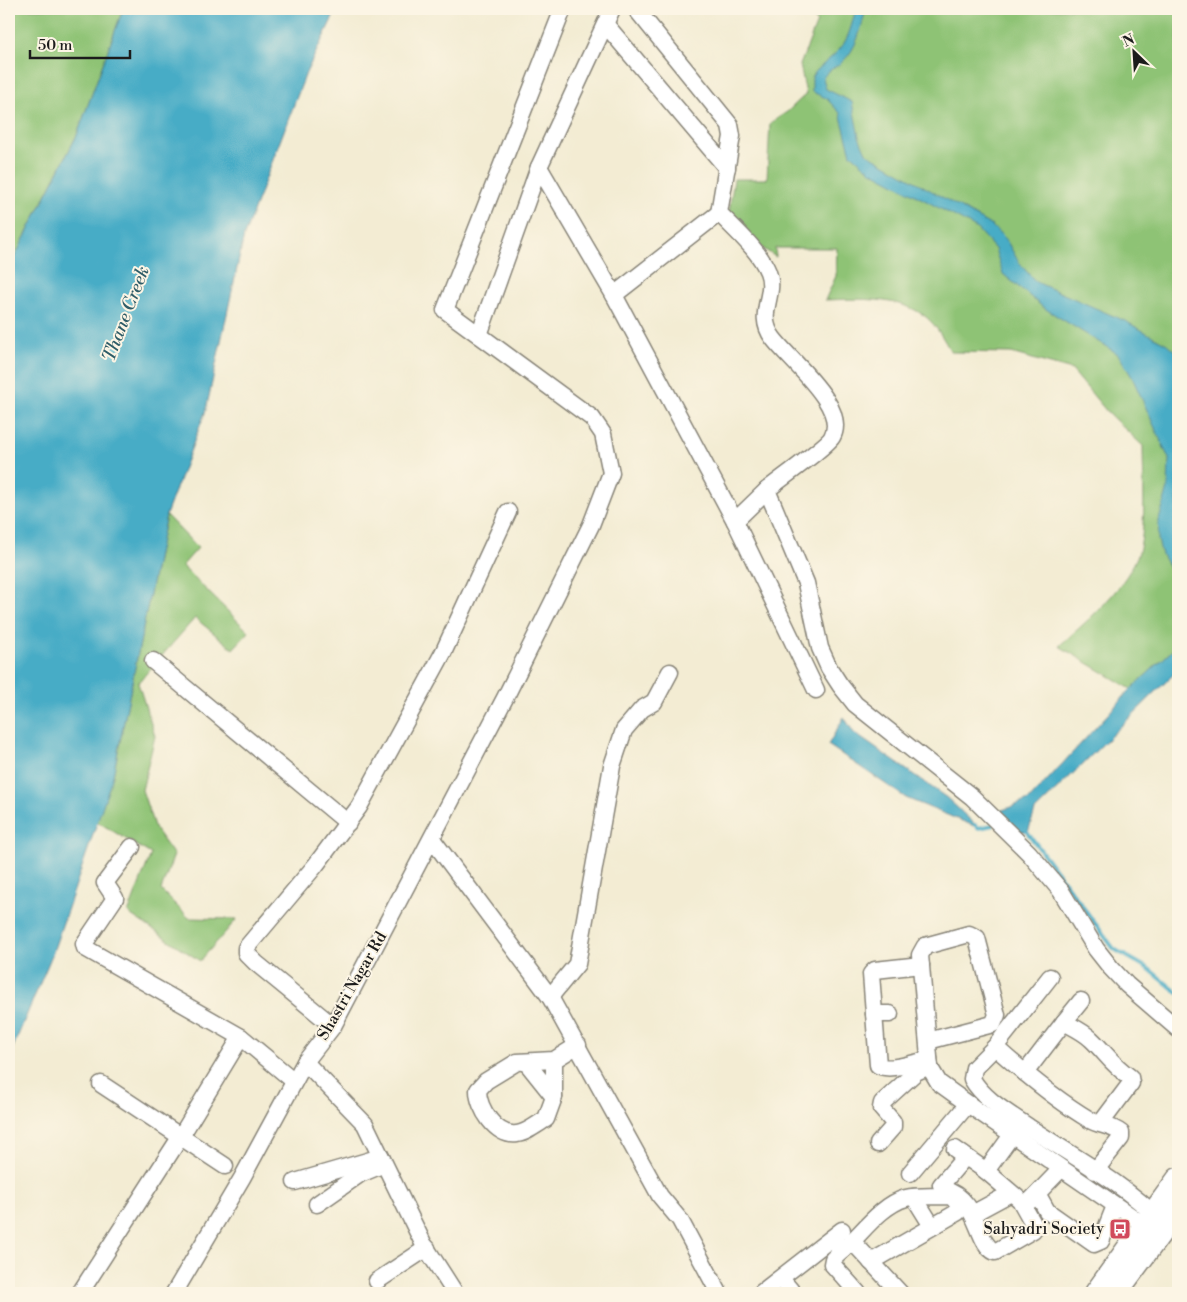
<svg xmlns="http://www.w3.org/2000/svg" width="1187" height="1302" font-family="'Libre Bodoni',serif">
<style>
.green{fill:#8ec375;stroke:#557048}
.water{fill:#47acc6;stroke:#326471}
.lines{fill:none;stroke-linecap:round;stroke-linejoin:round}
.stream{stroke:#47acc6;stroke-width:4}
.minor-casing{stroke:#888478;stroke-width:19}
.secondary-casing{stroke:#888478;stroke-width:25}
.minor{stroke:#fff;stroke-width:16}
.secondary{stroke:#fff;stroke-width:22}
.labels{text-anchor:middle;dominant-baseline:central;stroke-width:4;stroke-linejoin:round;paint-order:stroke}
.street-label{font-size:16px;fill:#1c1c1c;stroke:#fcf5e5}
.poi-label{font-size:16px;fill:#1c1c1c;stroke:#fcf5e5;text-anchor:end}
.water-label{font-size:18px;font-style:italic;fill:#2f5d68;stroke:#fcf5e5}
</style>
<rect width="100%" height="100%" fill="#fcf5e5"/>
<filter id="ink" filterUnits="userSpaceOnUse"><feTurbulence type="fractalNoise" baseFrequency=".02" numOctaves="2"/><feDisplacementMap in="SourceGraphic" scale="10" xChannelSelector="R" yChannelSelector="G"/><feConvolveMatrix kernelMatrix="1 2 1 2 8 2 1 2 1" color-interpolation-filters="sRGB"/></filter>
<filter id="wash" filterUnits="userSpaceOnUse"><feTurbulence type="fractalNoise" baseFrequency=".0096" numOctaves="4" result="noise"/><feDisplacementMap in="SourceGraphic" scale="20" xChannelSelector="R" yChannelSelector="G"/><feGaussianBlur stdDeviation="1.12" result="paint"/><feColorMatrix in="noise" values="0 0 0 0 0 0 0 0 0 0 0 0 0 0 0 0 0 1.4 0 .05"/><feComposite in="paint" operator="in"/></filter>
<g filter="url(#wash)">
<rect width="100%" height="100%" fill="#f3ecd3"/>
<g class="green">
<polygon points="9,9 123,9 77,135 9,268"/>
<path d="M806 9H1178V645L1131 689 1059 646C1087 621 1121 593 1137 557 1147 536 1143 472 1143 446L1108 413 1072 370 1011 353 951 352C944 340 937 326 926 317 899 296 858 299 825 300L836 276 837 248H775L776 257 751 241 729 212 734 179H767L770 123 787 112 806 94 800 65 817 22Z"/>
<polygon points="166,515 198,548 182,566 249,632 233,649 195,618 138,683 155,736 142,790 155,829 174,855 161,890 189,918 237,919 200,961 128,913 151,854 96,821 113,776"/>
</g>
<g class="water">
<polygon points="123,9 337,9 306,73 244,236 206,410 166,515 113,776 52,955 9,1057 9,268 77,135"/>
<path d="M856 9H866C861 28 857 50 841 63 834 68 828 70 823 78L826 89 852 102 859 137 866 153 992 226 1005 238 1020 264 1036 282 1125 321 1167 344 1178 354V583L1162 555 1158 540 1159 520 1168 488 1169 459 1132 377 1118 354 1044 308 1003 274 995 249 976 228 871 171 851 154 840 113 826 98 812 92V76C820 66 830 59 839 50 849 39 852 23 856 9Z"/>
<polygon points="1178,645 1178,670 1035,811 1028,832 1019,831 1000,811 1029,800 1131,689"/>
<polygon points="844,717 854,733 947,798 979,828 906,798 828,745"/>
</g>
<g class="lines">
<g class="stream">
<polyline points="975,825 979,828 993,825"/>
<polyline points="1025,829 1114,949 1149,969 1178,993"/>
</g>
</g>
</g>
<g filter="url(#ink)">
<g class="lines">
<g class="minor-casing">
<g id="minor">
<path d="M636 9 730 125 732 136 719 213C735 230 759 250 768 272 777 295 755 314 773 338 789 360 849 407 832 437 828 445 778 481 767 490L806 583 820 648 829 668 840 685 855 704 972 797 1029 853 1061 891 1096 949 1111 968 1127 985 1178 1029"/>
<polyline points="606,25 727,168"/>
<polyline points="539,167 614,295 735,521 767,490"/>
<polyline points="614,295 719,213"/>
<polyline points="479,335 539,167 612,9"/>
<polyline points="735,521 816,690"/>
<polyline points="153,661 348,823"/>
<polyline points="432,839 550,997 660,1196 680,1220 719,1293"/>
<polyline points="132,847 105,883 115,898 84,944 85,948 241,1037 294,1081"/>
<path d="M921 965 875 970 871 974 878 1065C888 1072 918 1062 929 1059"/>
<path d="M1050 977 995 1047 974 1068 972 1079C984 1100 1010 1114 1030 1128 1074 1157 1123 1183 1161 1221"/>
<polyline points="550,997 577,964 612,766 624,730 642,709 654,702 670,672"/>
<polyline points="874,1014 890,1014"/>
<polyline points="1064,1022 1081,1001"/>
<polyline points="333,1026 256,963 246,953 246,948 315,866 359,807 443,653 508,512"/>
<polyline points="928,1041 993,1024 997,1015 977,938 969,934 925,946 920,955 930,1068 939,1083 978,1111 1153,1231"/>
<path d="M995 1047C1024 1073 1056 1100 1090 1120 1100 1126 1109 1124 1121 1133V1138L1095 1171"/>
<path d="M554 1060 517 1062 486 1081 478 1090C478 1108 496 1137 517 1134 527 1133 537 1124 546 1119L554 1097V1060L578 1045"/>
<polyline points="305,1062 365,1124 423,1243 455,1293"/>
<polyline points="526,1062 554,1097"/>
<path d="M1025 1073 1064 1022C1073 1027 1084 1032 1091 1039 1106 1053 1111 1064 1130 1077L1131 1083 1101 1123"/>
<polyline points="101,1084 225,1166"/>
<polyline points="878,1144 893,1127 893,1122 881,1108 882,1103 916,1072 930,1066"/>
<polyline points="955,1149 986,1171 1012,1135"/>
<path d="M965 1157 941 1185 943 1189C981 1200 975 1243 995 1252L1033 1230 1035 1227 1020 1200 986 1171"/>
<polyline points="910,1173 968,1104"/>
<polyline points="295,1182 381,1157"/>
<polyline points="1038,1195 1047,1211 1094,1244 1101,1241 1115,1206"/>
<polyline points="914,1197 932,1226"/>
<polyline points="1030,1201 1061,1169"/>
<polyline points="317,1204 360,1174 377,1167"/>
<polyline points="974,1213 1011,1193"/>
<path d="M831 1239 843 1250C862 1233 881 1205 906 1198 919 1195 936 1197 949 1196 955 1198 961 1207 958 1212L871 1262"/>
<polyline points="852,1241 900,1293"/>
<polyline points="843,1250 833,1259 832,1264 858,1293"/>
<polyline points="782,1280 793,1293"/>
<polyline points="377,1281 427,1248"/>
<polyline points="80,1293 181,1136 241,1037"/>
<polyline points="174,1293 242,1178 305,1062 333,1026 505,698 591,525 611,473 603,434 592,418 445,310 563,9"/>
<polyline points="761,1293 842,1230"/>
</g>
</g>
<g class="secondary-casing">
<g id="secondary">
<polyline points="1096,1293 1178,1179"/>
<polyline points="1116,1293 1178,1209"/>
</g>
</g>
<use href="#minor" class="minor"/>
<use href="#secondary" class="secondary"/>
</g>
</g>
<defs>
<g id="bus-square" transform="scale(1.125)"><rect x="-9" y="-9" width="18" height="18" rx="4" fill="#d1495b" stroke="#fcf5e5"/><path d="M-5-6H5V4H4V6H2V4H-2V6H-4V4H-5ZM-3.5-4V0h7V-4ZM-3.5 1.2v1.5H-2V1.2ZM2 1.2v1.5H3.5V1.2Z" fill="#fff"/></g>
</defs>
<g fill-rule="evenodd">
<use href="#bus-square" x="1120" y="1229"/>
</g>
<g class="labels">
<g class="street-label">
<text transform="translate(352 986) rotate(-60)">Shastri Nagar Rd</text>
</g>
<g class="poi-label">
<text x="1104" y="1229">Sahyadri Society</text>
</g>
<g class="water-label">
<text transform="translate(126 314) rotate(-69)">Thane Creek</text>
</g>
</g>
<rect width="1187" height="1302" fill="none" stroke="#fcf5e5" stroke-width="30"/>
<g transform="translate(1134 52) rotate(335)" stroke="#fcf5e5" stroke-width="4" paint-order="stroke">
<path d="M0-4L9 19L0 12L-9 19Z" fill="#1c1c1c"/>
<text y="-8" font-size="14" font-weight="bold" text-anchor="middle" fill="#1c1c1c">N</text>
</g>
<path d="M30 50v8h100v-8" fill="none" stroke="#1c1c1c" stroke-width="2.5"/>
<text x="38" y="50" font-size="15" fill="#1c1c1c" stroke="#fcf5e5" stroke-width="4" paint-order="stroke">50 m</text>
</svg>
